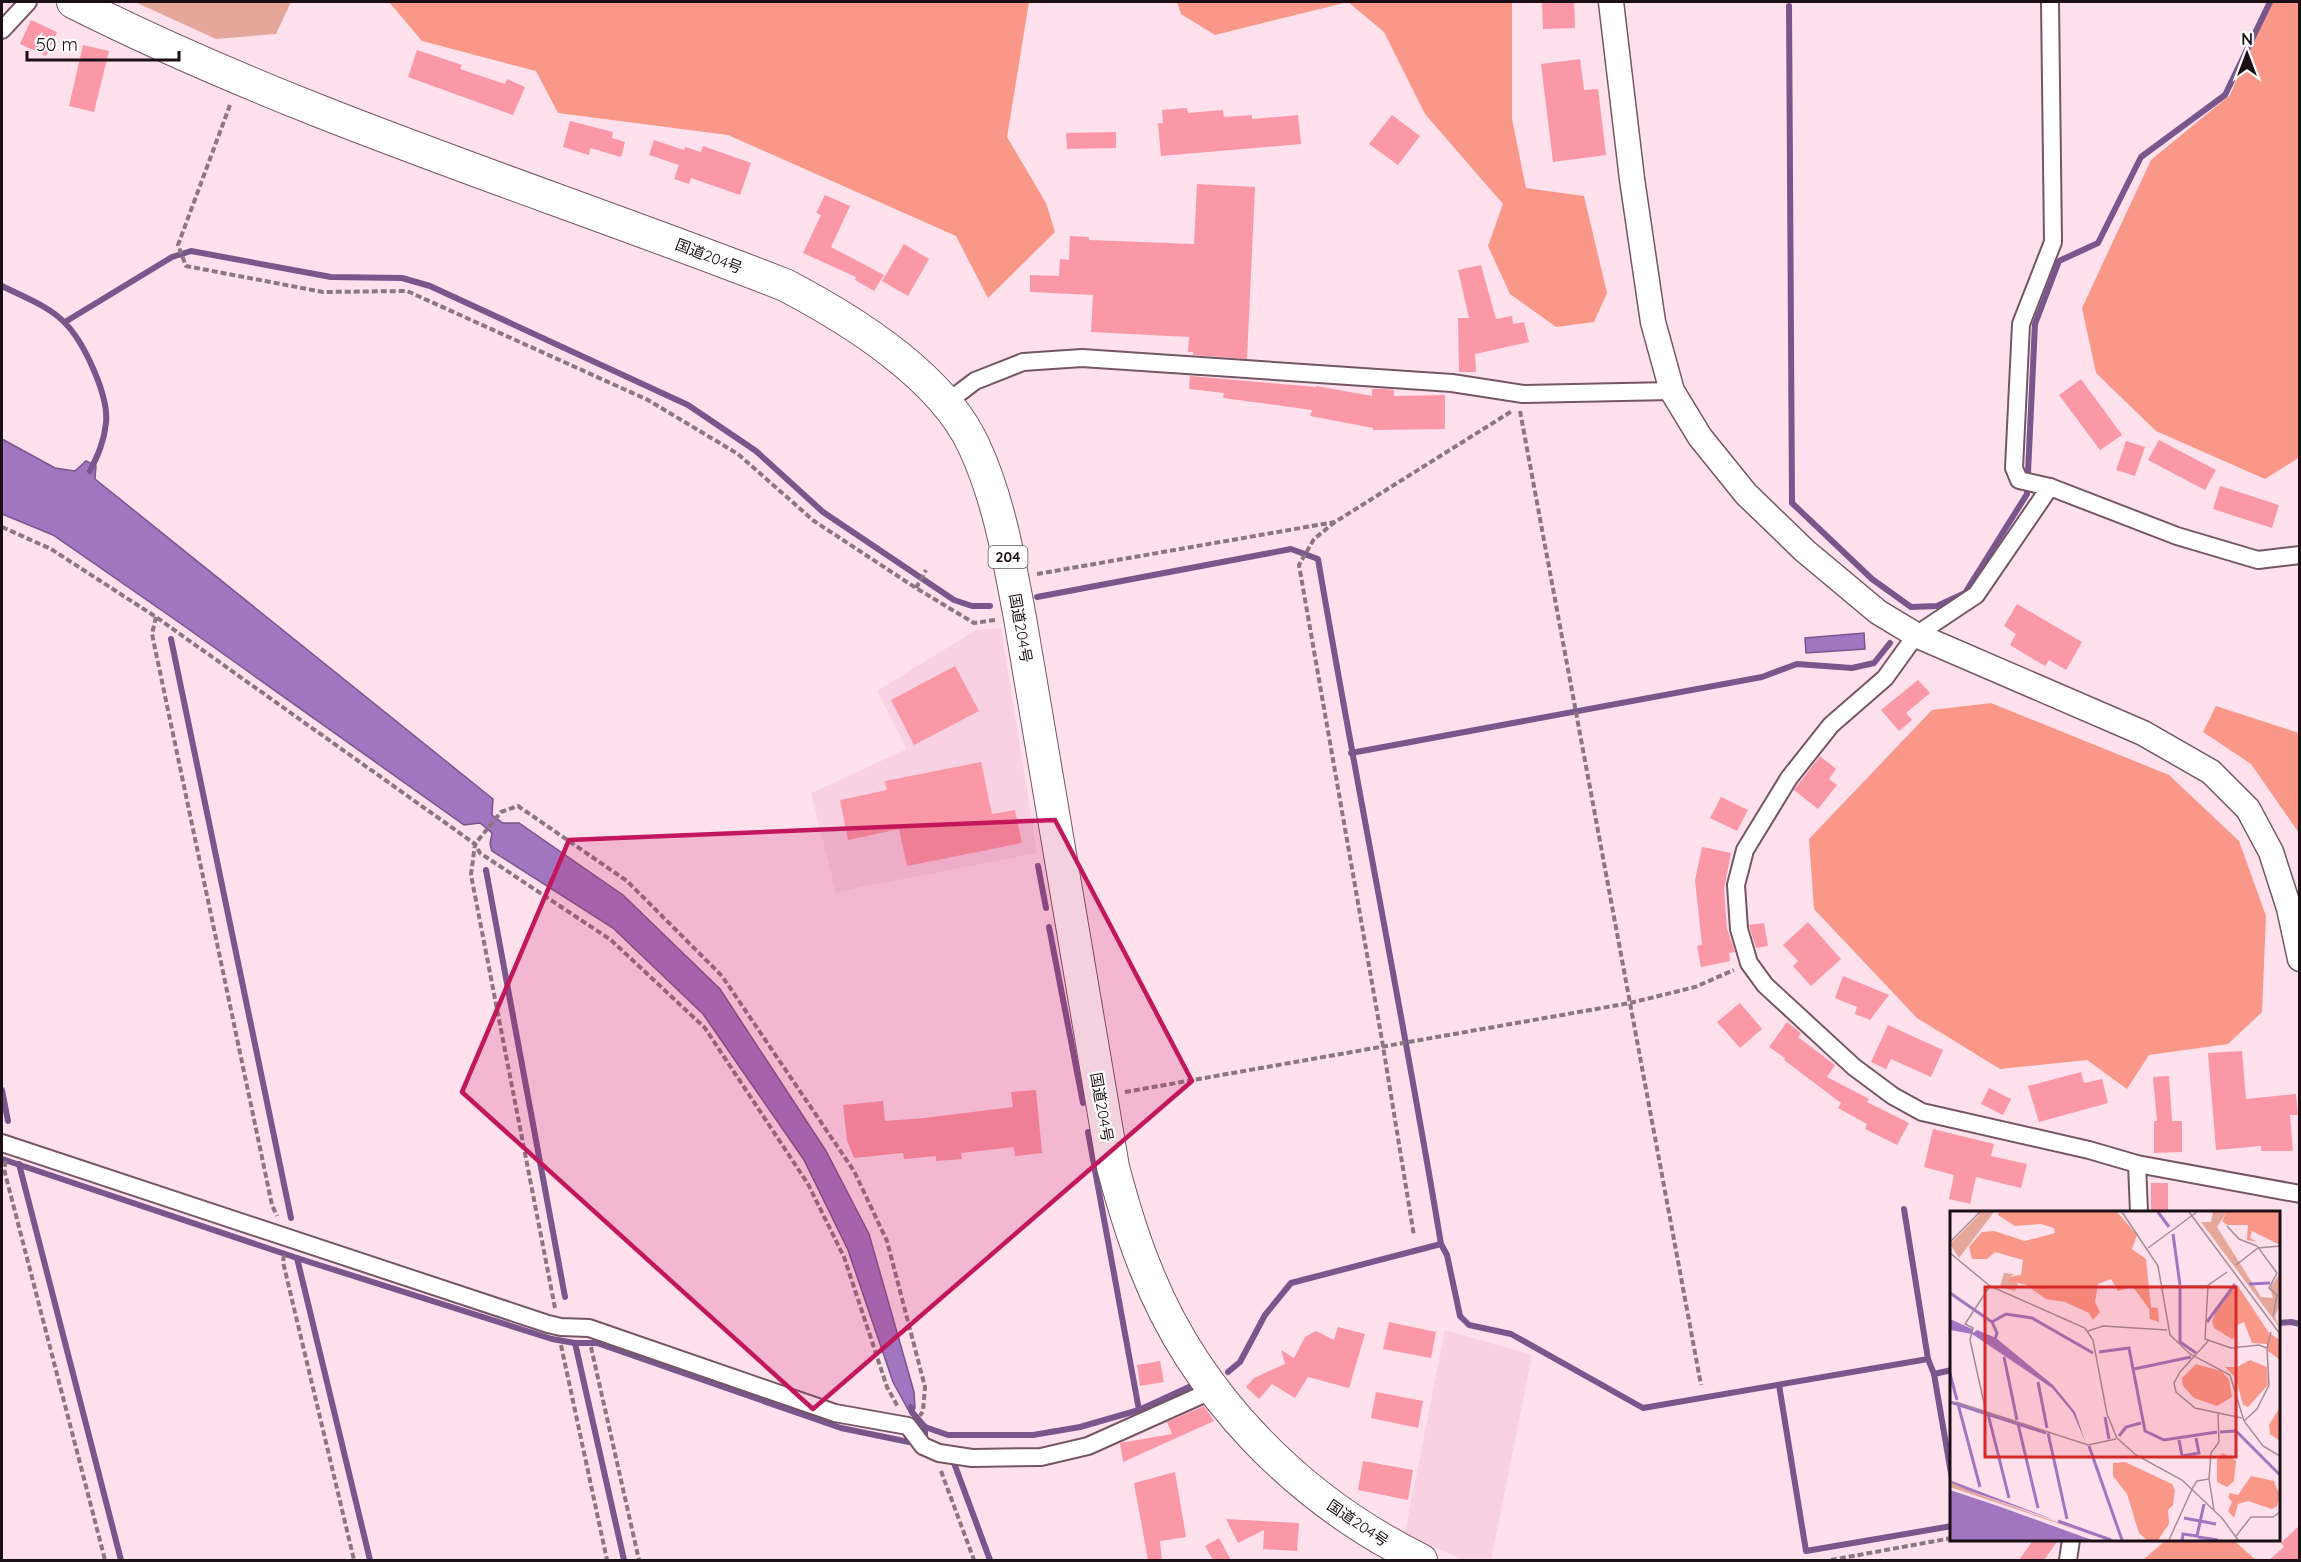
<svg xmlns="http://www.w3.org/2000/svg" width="2301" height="1562" font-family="Quicksand,'Noto Sans JP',sans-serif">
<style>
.built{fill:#f8d2e2}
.green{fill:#e6a79b}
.forest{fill:#f99888}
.water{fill:#a175c0;stroke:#79568c;stroke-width:1.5}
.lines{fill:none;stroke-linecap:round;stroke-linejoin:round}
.stream{stroke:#79568c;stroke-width:6}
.building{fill:#fb98a7}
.street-casing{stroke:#765564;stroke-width:20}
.secondary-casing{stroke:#765564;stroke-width:27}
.highway-casing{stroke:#765564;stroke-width:34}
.path{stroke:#8c7680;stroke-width:4;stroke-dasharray:6 3;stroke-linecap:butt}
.street{stroke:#fff;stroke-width:16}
.secondary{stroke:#fff;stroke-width:24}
.highway{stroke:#fff;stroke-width:32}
.marked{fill:#c2185b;fill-opacity:0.2;stroke:#c2185b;stroke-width:4.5;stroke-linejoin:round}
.labels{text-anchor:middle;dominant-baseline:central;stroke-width:4.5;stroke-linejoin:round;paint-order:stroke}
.shield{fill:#fff;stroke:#5f565a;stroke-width:1.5}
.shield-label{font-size:14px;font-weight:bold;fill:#1b0e14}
.street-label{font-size:15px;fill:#1b0e14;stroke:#fff}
.inset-river{fill:none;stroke:#a175c0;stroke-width:3}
.inset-road{fill:none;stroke:#a48c96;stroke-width:1.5}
.view{fill:#d62828;fill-opacity:0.15;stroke:#d62828;stroke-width:3}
.inset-edge{fill:none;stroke:#1b0e14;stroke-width:3}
</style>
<rect width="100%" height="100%" fill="#ffe0ed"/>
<g class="built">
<polygon points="1001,628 1037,853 836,892 811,793 907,749 877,691 976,630"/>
<polygon points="1445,1330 1532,1355 1491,1560 1463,1560 1405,1533"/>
</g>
<polygon class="green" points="135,2 291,2 276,34 216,39"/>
<g class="forest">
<polygon points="389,2 1029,2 1007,137 1046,203 1055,232 988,298 956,236 728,135 558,113 536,71 422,41"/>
<polygon points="1177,2 1512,2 1512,119 1526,188 1584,196 1607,293 1594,322 1556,327 1510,294 1488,246 1503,204 1425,114 1384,32 1348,2 1215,35 1181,14"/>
<polygon points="2270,2 2299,2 2300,457 2265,479 2156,431 2096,373 2082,308 2151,160 2230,95"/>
<polygon points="1991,703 2169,775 2239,841 2266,916 2262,1012 2228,1044 2149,1055 2127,1089 2087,1060 2000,1069 1917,1018 1814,909 1809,839 1932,710"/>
<polygon points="2216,706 2299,733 2299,833 2251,764 2203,732"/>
<polygon points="2166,1540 2233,1540 2256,1560 2143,1560"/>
</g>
<g class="water">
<polygon points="2,439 55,468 75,471 86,461 96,466 95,479 493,799 492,815 503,823 519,823 623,895 720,989 826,1151 869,1234 914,1392 915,1408 911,1415 893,1382 848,1250 804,1160 703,1014 613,928 492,851 490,844 492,833 480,823 464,825 177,621 53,535 2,514"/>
<polygon points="1864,633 1865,649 1806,653 1805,638"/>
</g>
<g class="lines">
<g class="stream">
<polyline points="1789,6 1792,503 1872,579 1911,607 1937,606 1965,593 2027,494 2035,324 2059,261 2098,243 2141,157 2225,95 2270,2"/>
<path d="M2 286C22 296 49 306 65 323 84 342 109 396 106 423 104 442 98 455 90 471"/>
<polyline points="65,322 172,257 191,251 331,277 402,278 430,286 688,405 756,451 823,512 954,600 972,606 990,606"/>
<path d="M1037 597 1291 549 1318 559C1357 788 1403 1015 1441 1244L1447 1255 1460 1316 1469 1325 1511 1334 1643 1408 1928 1359"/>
<polyline points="171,639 291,1218"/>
<polyline points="1351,753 1762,677 1797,664 1852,668 1874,663 1890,643"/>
<polyline points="1038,866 1046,908"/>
<polyline points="486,870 565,1297"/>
<polyline points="1049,927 1083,1103"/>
<polyline points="2,1090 8,1121"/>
<polyline points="1088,1132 1139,1410"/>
<polyline points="2,1159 297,1258 552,1339 575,1343 597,1343 841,1428 909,1442 925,1435 925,1427"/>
<polyline points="19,1164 121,1560"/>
<polyline points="1904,1209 1928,1359 1934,1374 1952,1370"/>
<polyline points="297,1258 370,1560"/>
<polyline points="2278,1323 2291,1322 2300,1324"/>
<polyline points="575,1343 624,1560"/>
<polyline points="1228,1372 1240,1362 1265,1315 1291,1283 1441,1244"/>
<polyline points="1934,1374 1952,1479"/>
<polyline points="1779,1385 1806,1551 1952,1526"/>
<polyline points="911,1407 912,1412 925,1427 948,1435 1033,1435 1080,1427 1139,1410 1189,1387"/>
<polyline points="954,1463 990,1560"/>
</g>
</g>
<g class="building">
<polygon points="1542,2 1574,2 1575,28 1543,29"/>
<polygon points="31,20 57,32 46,56 20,44"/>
<polygon points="83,45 109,51 94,112 69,106"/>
<polygon points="417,50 462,65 460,69 505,84 507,79 525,87 513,115 408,77"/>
<polygon points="1580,59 1584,90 1598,89 1606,155 1553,162 1541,64"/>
<polygon points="1187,108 1188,113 1223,110 1224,117 1252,115 1252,119 1298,115 1301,144 1161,156 1158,123 1163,123 1162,110"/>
<polygon points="1392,115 1420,136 1398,165 1369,144"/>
<polygon points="570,121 613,132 612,138 625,142 621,157 590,148 589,155 563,147"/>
<polygon points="1116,132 1116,148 1067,149 1066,133"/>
<polygon points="654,140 684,150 685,147 701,152 703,146 751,163 740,195 691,178 689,184 674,179 679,165 649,155"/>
<polygon points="1197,184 1255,187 1247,359 1193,355 1193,352 1188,352 1189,337 1091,332 1093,295 1030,292 1030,275 1059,276 1060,259 1069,260 1070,236 1089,237 1089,240 1194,244"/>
<polygon points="825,195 850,206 831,247 884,275 874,291 855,280 856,277 803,253 821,215 816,213"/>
<polygon points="904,244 929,259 908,296 882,281"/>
<polygon points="1481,265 1496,319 1512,316 1513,324 1524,322 1529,342 1475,354 1476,372 1459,372 1458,318 1469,318 1458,270"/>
<polygon points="1190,376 1316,387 1316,386 1372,396 1372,389 1386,389 1394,390 1394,396 1445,395 1445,429 1373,430 1373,428 1310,416 1312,410 1223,398 1224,393 1189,389"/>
<polygon points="2081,379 2122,435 2100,450 2059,395"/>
<polygon points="2159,440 2216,470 2205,490 2148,460"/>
<polygon points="2126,441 2145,447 2135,476 2116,470"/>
<polygon points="2220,486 2279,505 2272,528 2213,509"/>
<polygon points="2017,604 2082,642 2066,670 2049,660 2045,666 2010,645 2016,634 2004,626"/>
<polygon points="955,666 979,711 914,745 891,700"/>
<polygon points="1918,680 1930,693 1906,713 1912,720 1899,731 1881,710"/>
<polygon points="1820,756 1836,769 1829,779 1837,785 1818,809 1794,790"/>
<polygon points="981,762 992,814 1015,810 1022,843 907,866 899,829 848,840 840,800 887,790 885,781"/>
<polygon points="1721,797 1748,810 1737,831 1710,818"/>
<polygon points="1702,847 1731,853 1724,889 1727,929 1735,952 1729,953 1730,961 1701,967 1697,946 1702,945 1695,880"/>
<polygon points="1808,922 1841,959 1811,986 1793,966 1798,961 1783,945"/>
<polygon points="1764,923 1768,946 1756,948 1749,925"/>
<polygon points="1843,976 1889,995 1870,1020 1855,1014 1857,1007 1835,998"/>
<polygon points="1740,1003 1762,1029 1740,1048 1717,1022"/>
<polygon points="1787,1022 1801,1033 1798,1037 1835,1065 1827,1077 1869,1099 1867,1102 1909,1123 1897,1145 1865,1129 1867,1124 1838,1108 1841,1103 1784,1060 1785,1058 1769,1047"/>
<polygon points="1888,1025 1943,1050 1931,1077 1891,1059 1886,1069 1871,1062"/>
<polygon points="2242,1051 2246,1099 2296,1094 2298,1115 2290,1115 2293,1151 2261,1151 2261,1146 2216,1150 2208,1053"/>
<polygon points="2081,1072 2084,1083 2102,1079 2108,1103 2039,1122 2028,1086"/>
<polygon points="2169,1076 2172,1121 2182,1121 2182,1152 2154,1153 2154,1121 2157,1121 2153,1077"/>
<polygon points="1989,1088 2011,1099 2003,1115 1981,1104"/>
<polygon points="1036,1090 1042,1153 1015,1156 1014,1147 961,1153 962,1159 936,1161 936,1156 904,1159 903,1153 854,1158 847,1140 843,1105 883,1101 885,1121 924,1118 1013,1107 1011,1092"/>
<polygon points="1933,1129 1994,1144 1991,1156 2027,1164 2021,1188 1976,1177 1970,1204 1949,1199 1954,1175 1924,1167"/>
<rect x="2151" y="1183" width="17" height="29"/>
<polygon points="1389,1322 1436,1332 1431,1358 1383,1349"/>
<polygon points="1338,1327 1365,1334 1349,1388 1308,1377 1295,1398 1272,1384 1259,1399 1246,1387 1254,1378 1285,1364 1281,1350 1294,1358 1305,1337 1316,1331 1334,1340"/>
<polygon points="1160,1361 1164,1382 1140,1386 1137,1365"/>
<polygon points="1376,1392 1423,1401 1418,1428 1371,1418"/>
<polygon points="1204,1406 1214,1421 1123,1462 1120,1443 1172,1434 1167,1422"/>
<polygon points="1363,1461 1413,1470 1408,1500 1358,1490"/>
<polygon points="1175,1472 1186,1537 1160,1541 1162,1560 1148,1560 1134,1483"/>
<polygon points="1226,1519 1299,1523 1297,1551 1263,1549 1264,1530 1238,1543"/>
<polygon points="2300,1525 2300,1560 2269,1560 2284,1547 2281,1543"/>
<polygon points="1219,1538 1231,1560 1213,1560 1205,1546"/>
<polygon points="2034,1539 2059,1539 2044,1560 2019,1560"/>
</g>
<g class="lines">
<g class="street-casing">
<g id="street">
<polyline points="2050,2 2053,242 2021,324 2014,468 2019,480 2050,487 2177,536 2258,560 2300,555"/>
<polyline points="2,30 28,2"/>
<polyline points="946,403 975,381 1023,362 1082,358 1452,383 1523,394 1672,391"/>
<polyline points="2050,487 1976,595 1916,635 1885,678 1831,725 1789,778 1745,850 1736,885 1739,929 1749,963 1765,985 1854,1067 1893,1096 1922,1112 2089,1150 2137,1164 2300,1194"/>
<polyline points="2,1143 548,1324 561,1327 589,1328 835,1413 908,1426 923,1446 939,1453 972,1458 1041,1457 1088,1446 1213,1390"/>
<polyline points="2137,1164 2139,1212"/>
<polyline points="2068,1560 2071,1540"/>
</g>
</g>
<g class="secondary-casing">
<polyline id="secondary" points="1611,2 1632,179 1653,322 1672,391 1700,437 1746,494 1805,551 1878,612 1916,635 2143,733 2211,772 2248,809 2271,852 2289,908 2300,959"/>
</g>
<g class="highway-casing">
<path id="highway" d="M73 2C301 117 547 192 785 285 850 319 942 376 974 446 999 500 1009 559 1020 618L1113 1167C1122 1201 1132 1235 1145 1267 1195 1396 1299 1500 1421 1560"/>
</g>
<g class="path">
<polyline points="230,105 178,245 186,266 323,292 407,291 648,400 738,454 814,521 916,588 974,623 995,620"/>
<polyline points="1520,411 1701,1385"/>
<polyline points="1335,522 1314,539 1299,565 1383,1046 1414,1236"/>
<polyline points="2,527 51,549 156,617 475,844 480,853 611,940 705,1028 808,1184 844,1257 887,1387 898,1407"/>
<polyline points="1037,574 1335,522 1512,411"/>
<polyline points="916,588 926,570"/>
<polyline points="156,617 152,634 272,1205 277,1216"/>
<polyline points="1125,1092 1630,1003 1695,987 1734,970"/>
<polyline points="6,1161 4,1169 105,1560"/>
<polyline points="284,1255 283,1262 354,1560"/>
<polyline points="555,1308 471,875 475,844 501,812 518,806 627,881 722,976 854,1171 887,1241 925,1387 923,1411 920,1416"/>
<polyline points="561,1345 607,1560"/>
<polyline points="591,1347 639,1560"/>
<polyline points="941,1471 974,1560"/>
<polyline points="1831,1560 1952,1538"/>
</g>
<use href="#street" class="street"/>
<use href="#secondary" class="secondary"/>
<use href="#highway" class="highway"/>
</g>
<path class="marked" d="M1055 820 1192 1081 813 1409 462 1092 569 840Z"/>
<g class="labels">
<rect class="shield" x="988.5" y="546" width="39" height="22" rx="4.5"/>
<g class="shield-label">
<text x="1008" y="557">204</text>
</g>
<g class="street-label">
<text transform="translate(709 256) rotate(21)">国道204号</text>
<text transform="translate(1021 628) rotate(80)">国道204号</text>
<text transform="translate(1102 1107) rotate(80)">国道204号</text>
<text transform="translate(1358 1523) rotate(34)">国道204号</text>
</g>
</g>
<g transform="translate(1950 1211)">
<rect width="330" height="330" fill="#ffe0ed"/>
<path d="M26 1H44L9 47 0 33 29 4ZM263 1H277L267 16 311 86 323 87 320 76 329 64 330 93 325 106 330 117 251 11H261ZM54 62 64 63 60 66 68 73 65 80 50 76ZM0 270 17 279 157 329 0 276Z" fill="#e6a79b"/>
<path d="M49 1H167L187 24 182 38 196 48 201 96 208 97 209 111 200 108 199 98 186 80 182 76 168 80 161 68 148 73 145 91 150 101 143 109 139 102 115 91 96 88 76 74 60 70 59 66 71 64 73 49 45 41 37 48H22L19 36 32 21 44 20 75 30 105 22 104 17 91 13 65 15 48 4ZM277 1H330V34L302 20 300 27 308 31 297 29 298 14H277L272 10ZM288 75 319 122 330 129V158V149L318 140 317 133 302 132 294 111 287 114 286 126 282 128 264 117 262 110 269 94 283 76ZM300 149 317 156 318 174 298 196 293 194 286 167 275 156H287ZM246 153 271 160 279 168 282 186 267 195 244 187 233 175 232 167ZM330 196V230L320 223 319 214ZM273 242 286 250 284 270 277 276 267 271V249ZM175 251 222 273 225 279 223 294 218 299 219 313 208 329H197L189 322 177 283 163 265V252ZM301 265 324 270 330 285 327 295 322 298 298 290 288 293 284 307 278 300 282 291 278 286 280 282 288 284Z" fill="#f99888"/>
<path d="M0 108 22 118 23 122 27 119 46 127 103 174 125 201 135 230 123 202 102 177 22 123 0 119ZM0 266 2 270 107 310 17 279 2 272ZM0 279 48 295 142 329H0Z" fill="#a175c0"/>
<path class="inset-river" d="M208 1 219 16M223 23 230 74M299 73 320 72M230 77V131L246 142M0 82 42 111 47 122 45 128M42 111 56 103 82 107 143 142M257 111 285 73M149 141 179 137 195 220 214 229 267 221M54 146 67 209M184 158 241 146M0 163 7 189M88 171 97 217M0 191 96 222M8 193 30 276M38 203 59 287M155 206 159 228M68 213 88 297M270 221 286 220 330 264M98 222 117 308M169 225 176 216 191 212M229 229 232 245 249 242 246 227M139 235 172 329M234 307 266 313M108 310 161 329M248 326 268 329M232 329 233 323 247 325 254 293"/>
<path class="inset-road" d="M172 1 208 55 220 124 240 143 280 164 294 210 313 235 330 245M239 1 330 123M277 15 289 28 307 35 327 62 319 77 327 84 323 105M0 31 30 1M198 37 247 1M0 42 40 75 135 117 143 129 157 203 167 227 186 244 232 269 272 307 288 329M286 54 308 37 330 35M211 75H257L277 61M258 75 255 128 281 137 309 134 317 137M138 120 153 115 217 119M259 129 230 161 224 172 226 181 245 197 292 207M6 191 138 234 166 228M36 201 20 129 23 117 15 113 40 75M294 210 307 198 319 174 317 137 321 121M264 299 259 268 261 242 269 231 268 203M286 325 301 306H323L330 301M219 329 243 276 247 270 259 268"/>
<path class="view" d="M35 76H286V246H35Z"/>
<rect width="330" height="330" class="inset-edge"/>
</g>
<rect width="2301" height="1562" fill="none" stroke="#1b0e14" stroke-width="6"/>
<g transform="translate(2247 54)" stroke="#ffffff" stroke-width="4.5" paint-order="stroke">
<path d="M0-4.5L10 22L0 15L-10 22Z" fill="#1b0e14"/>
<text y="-9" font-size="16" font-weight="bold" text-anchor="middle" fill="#1b0e14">N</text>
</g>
<path d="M27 51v9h152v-9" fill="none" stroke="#1b0e14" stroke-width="3"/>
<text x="36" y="51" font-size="18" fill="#1b0e14" stroke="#ffffff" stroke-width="4.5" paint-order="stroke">50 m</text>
</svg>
